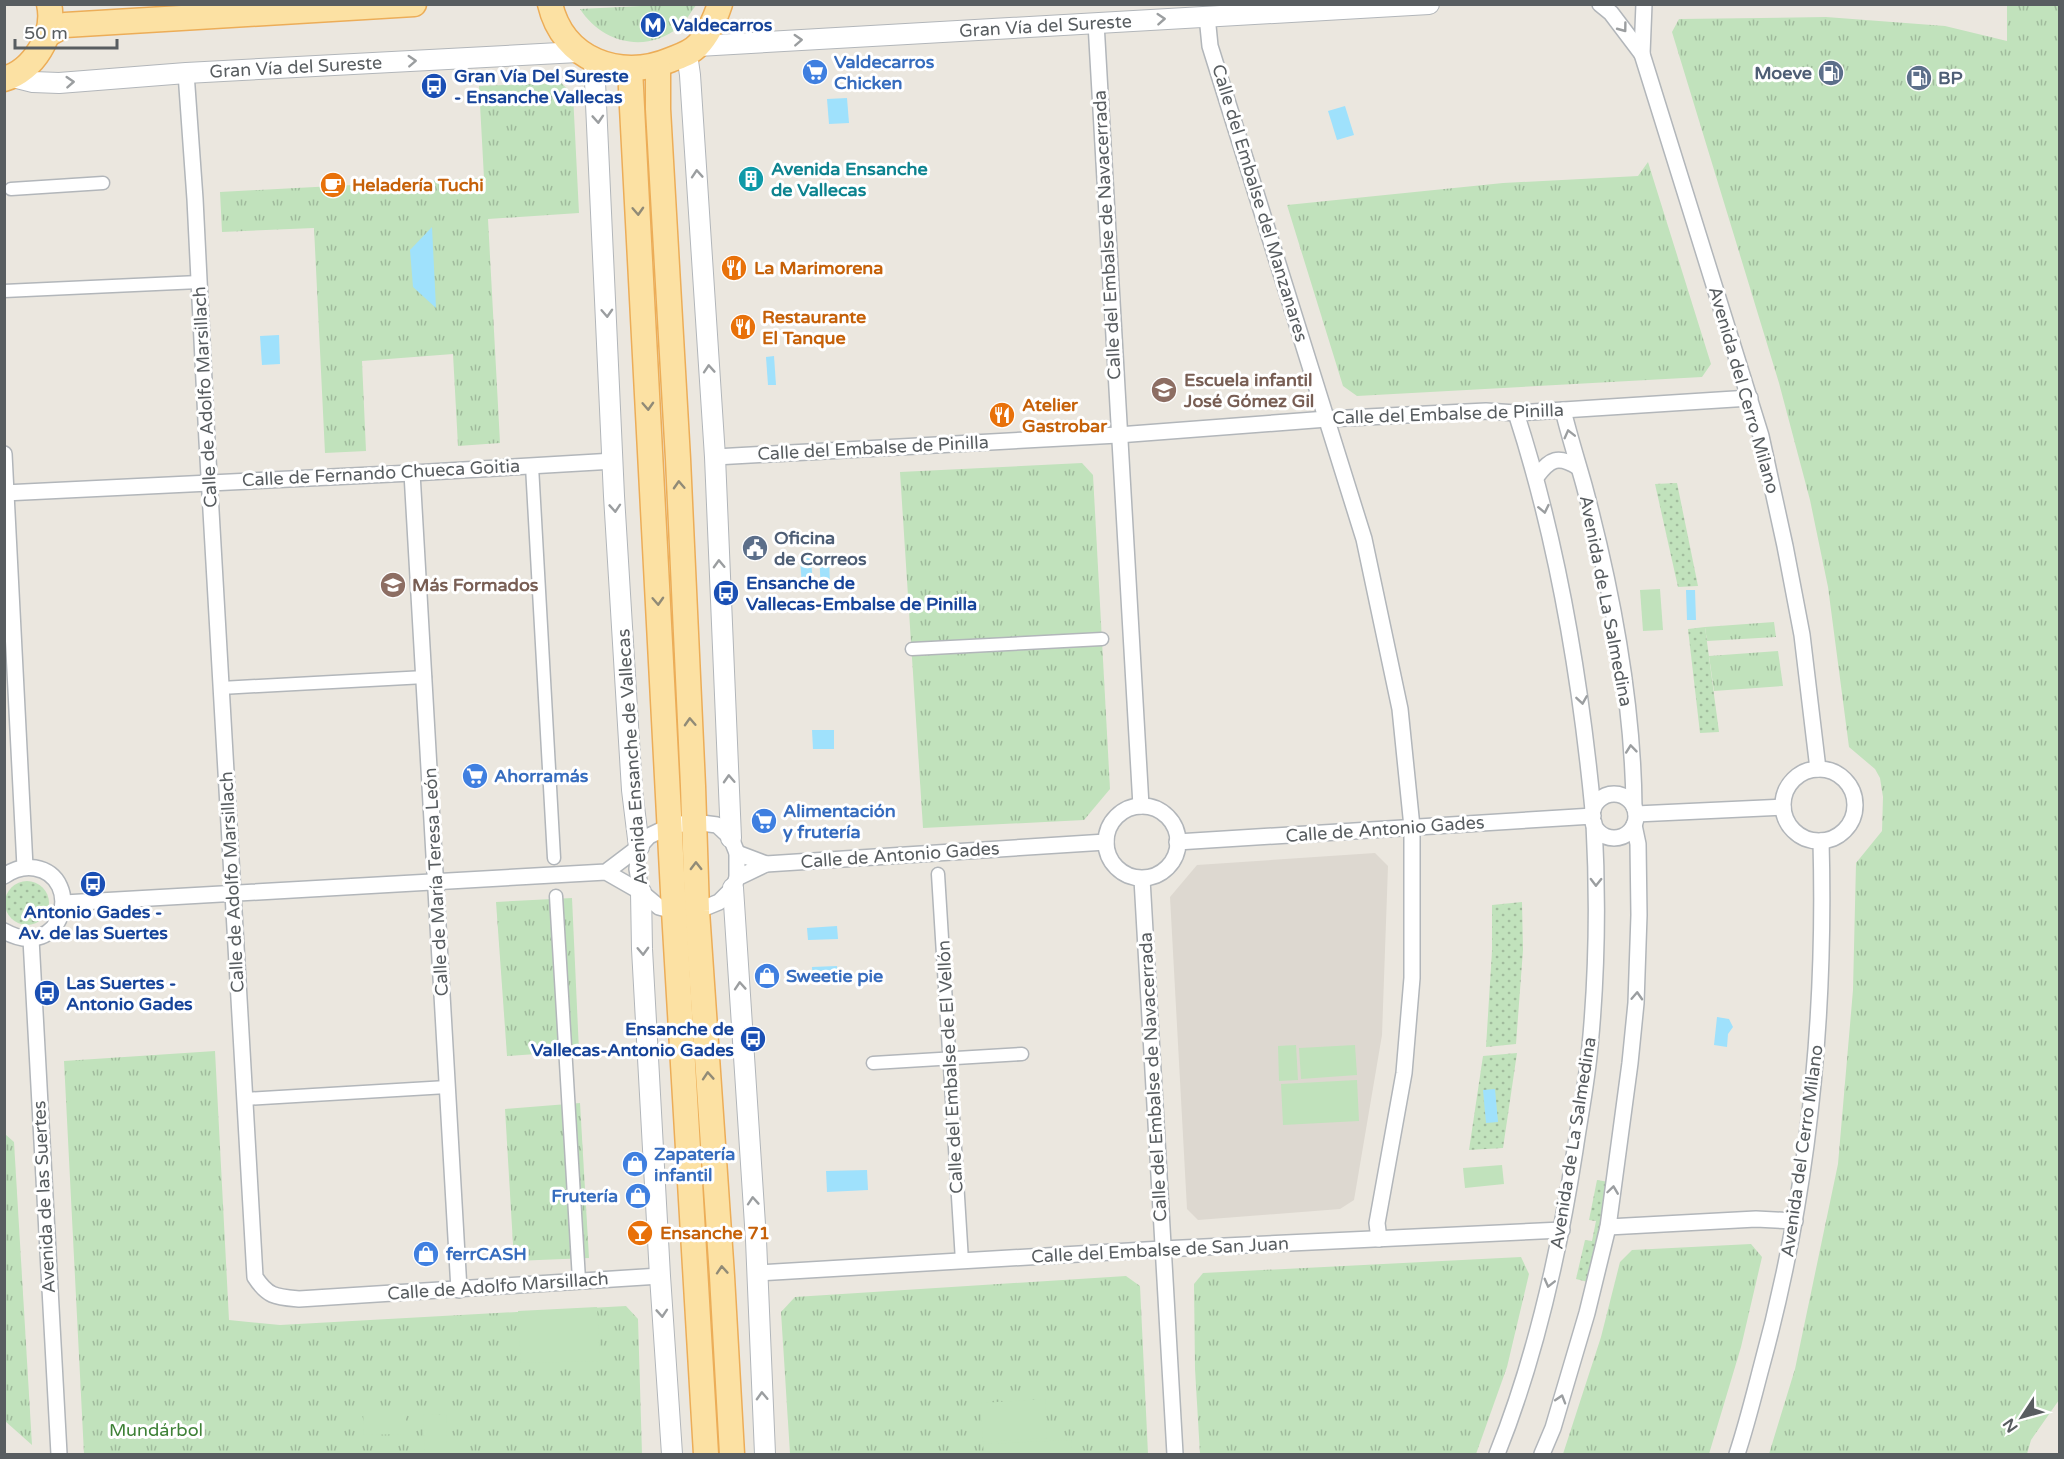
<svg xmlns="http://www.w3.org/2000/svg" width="2064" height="1459" font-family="'Varela Round',sans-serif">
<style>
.education{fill:#ddd8d0}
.grass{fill:url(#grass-tufts)}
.garden{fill:url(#garden-dots)}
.pitch{fill:#c1e2bc}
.water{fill:#9fe1fc}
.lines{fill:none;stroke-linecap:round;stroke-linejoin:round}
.pedestrian-casing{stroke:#b2b6ba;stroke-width:15}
.minor-casing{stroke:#b2b6ba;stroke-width:18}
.tertiary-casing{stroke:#b2b6ba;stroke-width:22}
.primary-casing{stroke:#ecad58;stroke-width:27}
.pedestrian{stroke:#fff;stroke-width:12}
.minor{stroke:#fff;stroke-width:15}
.tertiary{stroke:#fff;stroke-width:20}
.primary{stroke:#fce1a3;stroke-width:24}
.oneway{stroke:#9b9ea0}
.oneway2{stroke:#918b77}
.labels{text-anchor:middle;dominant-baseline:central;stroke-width:6;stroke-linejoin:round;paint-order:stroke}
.transit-label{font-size:18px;font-weight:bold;fill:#164399;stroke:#fff;text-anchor:start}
.street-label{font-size:18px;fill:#585d60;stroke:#fff}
.shop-label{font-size:18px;font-weight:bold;fill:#366cbe;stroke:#fff;text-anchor:start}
.service-label{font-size:18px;font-weight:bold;fill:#4e5e75;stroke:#fff;text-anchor:start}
.culture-label{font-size:18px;font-weight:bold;fill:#0d838f;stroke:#fff;text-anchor:start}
.food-label{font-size:18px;font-weight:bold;fill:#c56008;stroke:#fff;text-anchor:start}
.education-label{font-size:18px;font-weight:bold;fill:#785e54;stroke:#fff;text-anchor:start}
.park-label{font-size:18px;fill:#3e8136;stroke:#fff}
</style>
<defs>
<pattern id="grass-tufts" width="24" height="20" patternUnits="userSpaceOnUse" patternTransform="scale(1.5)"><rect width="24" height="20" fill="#c1e2bc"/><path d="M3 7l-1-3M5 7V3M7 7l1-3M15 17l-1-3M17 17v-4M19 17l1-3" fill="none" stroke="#a0ba9c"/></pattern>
<pattern id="garden-dots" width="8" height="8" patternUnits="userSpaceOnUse" patternTransform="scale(1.5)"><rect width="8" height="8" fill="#c1e2bc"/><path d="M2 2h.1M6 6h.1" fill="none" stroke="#a0ba9c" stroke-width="1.8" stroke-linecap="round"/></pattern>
</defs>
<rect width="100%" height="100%" fill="#ebe7df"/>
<polygon class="education" points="1375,853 1388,866 1382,1035 1354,1200 1340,1209 1198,1220 1187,1209 1170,897 1197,865"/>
<g class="grass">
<path d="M662 5H696C691 12 686 21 679 27 646 54 602 43 580 9Z"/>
<polygon points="2007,5 2060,5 2059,1400 2031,1440 2027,1454 1769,1454 1795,1369 1838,1164 1853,990 1856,863 1882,831 1883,797 1880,778 1875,769 1849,747 1828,587 1810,500 1779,383 1672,32 1679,19 1826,17 1945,26 2007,41"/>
<polygon points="561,83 573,94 579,213 488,219 500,443 458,446 453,354 362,361 366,451 325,453 314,228 222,232 220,192 484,178 479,86"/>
<polygon points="1648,162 1711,364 1702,377 1357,396 1343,386 1287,205 1503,183 1638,176"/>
<polygon points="1082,463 1093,475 1110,789 1084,820 923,828 900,472"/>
<polygon points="1774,622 1776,637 1707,641 1705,627"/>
<polygon points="1778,651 1783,686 1714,691 1709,656"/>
<polygon points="572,898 579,1051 507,1056 496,902"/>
<polygon points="215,1051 229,1320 280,1325 626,1306 638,1319 642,1454 84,1454 64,1061"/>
<polygon points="580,1103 589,1258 514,1261 505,1109"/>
<polygon points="5,1134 14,1142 32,1445 5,1421"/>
<polygon points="1751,1244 1762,1257 1741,1347 1709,1454 1563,1454 1601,1337 1620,1262 1632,1250"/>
<polygon points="1521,1257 1529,1274 1507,1367 1476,1454 1200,1454 1195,1369 1194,1284 1203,1273"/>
<polygon points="1126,1276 1140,1286 1148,1454 790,1454 781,1312 795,1297"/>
</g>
<g class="garden">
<polygon points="1677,483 1698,586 1678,587 1655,484"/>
<polygon points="1705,627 1719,732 1700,733 1688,629"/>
<circle cx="27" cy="903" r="22"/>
<polygon points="1522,902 1523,950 1516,1044 1486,1047 1492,951 1492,905"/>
<polygon points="1517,1053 1503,1148 1469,1150 1483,1056"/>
<polygon points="1597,1180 1609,1182 1588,1282 1576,1279 1585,1240 1592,1241 1596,1221 1589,1220"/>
</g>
<g class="pitch">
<polygon points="1660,589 1663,630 1643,631 1640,590"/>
<polygon points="1296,1045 1298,1080 1279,1081 1278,1046"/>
<polygon points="1355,1045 1357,1075 1301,1079 1299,1048"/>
<polygon points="1357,1080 1359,1121 1283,1125 1281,1084"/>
<polygon points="1502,1165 1504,1184 1465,1188 1463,1168"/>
<polygon points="597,1307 600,1361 521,1363 518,1311"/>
<polygon points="1045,1399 1047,1438 983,1442 981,1403"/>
<polygon points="363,1411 406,1411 406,1434 364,1435"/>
<polygon points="446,1414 447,1454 425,1454 423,1415"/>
<polygon points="1071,1440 1072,1454 984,1454 983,1444"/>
</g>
<g class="water">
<polygon points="847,98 849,123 829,124 827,99"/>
<polygon points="1345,106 1354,135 1337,140 1328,111"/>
<polygon points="432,227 436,308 413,287 410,250"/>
<polygon points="279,335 280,364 262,365 260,336"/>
<polygon points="774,356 776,385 768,385 766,357"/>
<polygon points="819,554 829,554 830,588 821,589"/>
<polygon points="811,556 813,588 802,588 800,557"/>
<polygon points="1686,590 1695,590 1696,620 1687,620"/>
<polygon points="834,730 834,749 813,749 812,730"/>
<polygon points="837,926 838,939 808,940 807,928"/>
<polygon points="837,966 838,981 813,983 812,967"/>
<polygon points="1717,1017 1729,1019 1733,1027 1728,1034 1727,1047 1714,1045"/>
<polygon points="1495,1089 1498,1122 1486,1123 1483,1090"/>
<polygon points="867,1170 868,1190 827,1192 826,1171"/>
</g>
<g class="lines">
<g class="pedestrian-casing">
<g id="pedestrian">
<polyline points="11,189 103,183"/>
<polyline points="4,291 199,282"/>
<polyline points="532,466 554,858"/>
<polyline points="912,649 1102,639"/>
<polyline points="221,688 425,677"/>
<polyline points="938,874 962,1261"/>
<polyline points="556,896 579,1280"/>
<polyline points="873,1063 1022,1054"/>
<polyline points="245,1099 447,1087"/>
</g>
</g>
<g class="minor-casing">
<g id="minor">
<polyline points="1600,4 1611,13 1642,54"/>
<polyline points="1644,4 1642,54 1761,436 1785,546 1802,635 1818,769"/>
<polyline points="1207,16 1210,46 1364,539 1400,709 1412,827 1412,978 1404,1073 1377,1223 1379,1239"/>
<polyline points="1096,23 1141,806"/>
<path d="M186 73 195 199 207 441 255 1277C268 1297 276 1297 299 1299L660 1276"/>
<path d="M1563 410C1569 435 1577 460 1584 485 1611 586 1633 703 1634 807"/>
<path d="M1516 413C1558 542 1580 675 1593 810"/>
<polyline points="4,454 25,867"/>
<polyline points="715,457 1118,435 1327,419 1486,411 1516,413 1750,398"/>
<polyline points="412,473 459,1290"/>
<path d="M1537 476C1550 459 1558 455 1578 467"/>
<polyline points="4,493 412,473 614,461"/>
<circle cx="1819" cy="805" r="36"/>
<circle cx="1614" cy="816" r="22"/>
<circle cx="1142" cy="842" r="36"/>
<polyline points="1636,814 1783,807"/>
<polyline points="1177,842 1593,816"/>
<polyline points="639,847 637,869 641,892"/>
<polyline points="737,853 766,864 737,878"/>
<polyline points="766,864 1106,842"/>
<path d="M4 876C14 869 23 866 35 868 85 877 63 964 4 931"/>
<polyline points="1142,879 1175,1454"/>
<polyline points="64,903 606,872 641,892 659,907 674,911 697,911 719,902 733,888 737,878 737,853 731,838 717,825 694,822 670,826 649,836 639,847 606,872"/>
<polyline points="31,939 59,1454"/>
<polyline points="1608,1227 1756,1219 1795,1221"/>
<polyline points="757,1273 1162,1249 1562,1230"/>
<path d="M1497 1454C1536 1357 1559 1253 1575 1150 1580 1116 1587 1081 1590 1046 1597 973 1598 897 1594 823"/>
<polyline points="1542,1454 1553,1428 1587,1313 1608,1227 1630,1063 1636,1003 1639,915 1638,844 1634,825"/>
<path d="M1737 1454C1746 1427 1753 1399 1760 1372 1808 1199 1826 1020 1821 841"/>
</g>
</g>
<g class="tertiary-casing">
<g id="tertiary">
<path id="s1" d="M698 46 1429 4"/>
<polyline points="687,54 690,75 715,457 731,838"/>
<polyline points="594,60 614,496 632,790 639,847"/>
<path id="s2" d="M13 77 33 82 59 83 186 73 578 52"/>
<polyline points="733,888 756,1240 765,1454"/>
<polyline points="641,892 642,949 660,1276 672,1454"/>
</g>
</g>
<g class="primary-casing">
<g id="primary">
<path d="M550 4C563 60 620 81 670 60 680 56 691 53 698 45 709 34 715 19 720 4"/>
<polyline points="47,35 65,25 414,4"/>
<polyline points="658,65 658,109 678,459 693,786 697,911 722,1276 732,1454"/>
<polyline points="630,69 674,911 706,1454"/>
<path d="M4 79C33 71 56 34 49 4"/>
</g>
</g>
<use href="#pedestrian" class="pedestrian"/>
<use href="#minor" class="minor"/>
<use href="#tertiary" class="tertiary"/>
<use href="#primary" class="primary"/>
</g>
<defs><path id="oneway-chevron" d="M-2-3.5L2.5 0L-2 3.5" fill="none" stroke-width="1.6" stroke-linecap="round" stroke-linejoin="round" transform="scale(1.5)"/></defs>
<g class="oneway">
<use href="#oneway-chevron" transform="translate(1161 19) rotate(-4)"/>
<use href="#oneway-chevron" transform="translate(1623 28) rotate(53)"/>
<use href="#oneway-chevron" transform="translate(798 40) rotate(-3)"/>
<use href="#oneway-chevron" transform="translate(412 61) rotate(-3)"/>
<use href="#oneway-chevron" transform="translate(70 82) rotate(-4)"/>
<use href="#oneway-chevron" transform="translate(598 119) rotate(86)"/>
<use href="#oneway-chevron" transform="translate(697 174) rotate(-94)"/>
<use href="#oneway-chevron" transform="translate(607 313) rotate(87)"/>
<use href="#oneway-chevron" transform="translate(709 369) rotate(-94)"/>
<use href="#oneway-chevron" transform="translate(1569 434) rotate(-104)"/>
<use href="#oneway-chevron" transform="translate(615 508) rotate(86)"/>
<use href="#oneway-chevron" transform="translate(1544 509) rotate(78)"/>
<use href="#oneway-chevron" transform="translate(719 564) rotate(-92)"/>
<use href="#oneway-chevron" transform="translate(1582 700) rotate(81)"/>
<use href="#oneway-chevron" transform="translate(1631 749) rotate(-96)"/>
<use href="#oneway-chevron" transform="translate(729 779) rotate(-93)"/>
<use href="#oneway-chevron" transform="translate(1596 882) rotate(91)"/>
<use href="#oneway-chevron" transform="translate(643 951) rotate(88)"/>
<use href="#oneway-chevron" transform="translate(740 986) rotate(-94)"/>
<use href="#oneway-chevron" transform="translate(1637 996) rotate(-87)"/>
<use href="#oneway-chevron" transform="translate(1613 1190) rotate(-82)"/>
<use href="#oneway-chevron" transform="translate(753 1201) rotate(-94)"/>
<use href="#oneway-chevron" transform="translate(1549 1283) rotate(104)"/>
<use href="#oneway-chevron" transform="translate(662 1313) rotate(86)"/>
<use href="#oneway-chevron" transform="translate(762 1396) rotate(-92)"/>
<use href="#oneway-chevron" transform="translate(1561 1399) rotate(-73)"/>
</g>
<g class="oneway2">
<use href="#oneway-chevron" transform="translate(638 211) rotate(87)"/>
<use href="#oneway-chevron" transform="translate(648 406) rotate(87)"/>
<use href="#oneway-chevron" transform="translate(679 485) rotate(-93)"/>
<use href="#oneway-chevron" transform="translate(658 601) rotate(87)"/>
<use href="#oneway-chevron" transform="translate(690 722) rotate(-93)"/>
<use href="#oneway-chevron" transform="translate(696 866) rotate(-91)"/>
<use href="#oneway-chevron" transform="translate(708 1076) rotate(-94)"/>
<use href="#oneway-chevron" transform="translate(722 1270) rotate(-94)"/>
</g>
<defs>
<g id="metro-disc" transform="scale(1.35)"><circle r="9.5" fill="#1a4fb4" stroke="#fff"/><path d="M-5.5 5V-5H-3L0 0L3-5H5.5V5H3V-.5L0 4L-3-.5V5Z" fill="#fff"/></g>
<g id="supermarket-disc" transform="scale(1.35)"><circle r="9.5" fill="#3f7fe0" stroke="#fff"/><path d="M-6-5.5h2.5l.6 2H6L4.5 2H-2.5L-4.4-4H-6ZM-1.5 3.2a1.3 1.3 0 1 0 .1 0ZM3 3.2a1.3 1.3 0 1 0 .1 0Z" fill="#fff"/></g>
<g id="fuel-disc" transform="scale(1.35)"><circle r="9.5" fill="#5c6f8a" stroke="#fff"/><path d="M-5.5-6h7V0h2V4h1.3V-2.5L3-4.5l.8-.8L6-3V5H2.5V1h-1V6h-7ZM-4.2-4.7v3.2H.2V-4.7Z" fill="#fff"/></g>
<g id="bus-disc" transform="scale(1.35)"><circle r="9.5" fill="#1a4fb4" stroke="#fff"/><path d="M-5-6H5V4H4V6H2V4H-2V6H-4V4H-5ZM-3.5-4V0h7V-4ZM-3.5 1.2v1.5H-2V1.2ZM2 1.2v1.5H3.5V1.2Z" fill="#fff"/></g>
<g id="building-disc" transform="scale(1.35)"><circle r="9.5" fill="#0f9aa8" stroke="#fff"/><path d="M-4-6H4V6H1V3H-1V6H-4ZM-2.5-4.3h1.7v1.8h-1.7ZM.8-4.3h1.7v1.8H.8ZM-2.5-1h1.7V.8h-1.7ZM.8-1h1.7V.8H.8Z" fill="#fff"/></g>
<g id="cafe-disc" transform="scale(1.35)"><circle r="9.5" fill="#e8710a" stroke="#fff"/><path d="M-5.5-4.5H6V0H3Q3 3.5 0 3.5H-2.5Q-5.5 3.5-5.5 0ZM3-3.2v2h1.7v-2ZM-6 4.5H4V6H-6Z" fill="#fff"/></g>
<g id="restaurant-disc" transform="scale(1.35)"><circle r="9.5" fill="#e8710a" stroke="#fff"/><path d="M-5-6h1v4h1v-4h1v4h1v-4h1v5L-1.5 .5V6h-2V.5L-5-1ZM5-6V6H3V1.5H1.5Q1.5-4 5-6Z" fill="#fff"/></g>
<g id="school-disc" transform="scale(1.35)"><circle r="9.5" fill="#8d6e63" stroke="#fff"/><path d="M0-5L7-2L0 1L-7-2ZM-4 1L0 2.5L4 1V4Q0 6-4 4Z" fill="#fff"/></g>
<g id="civic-disc" transform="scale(1.35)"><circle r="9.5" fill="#5c6f8a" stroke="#fff"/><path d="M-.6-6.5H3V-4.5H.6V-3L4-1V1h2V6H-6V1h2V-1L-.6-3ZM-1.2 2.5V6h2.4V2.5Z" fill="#fff"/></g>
<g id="shop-disc" transform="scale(1.35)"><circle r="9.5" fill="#3f7fe0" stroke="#fff"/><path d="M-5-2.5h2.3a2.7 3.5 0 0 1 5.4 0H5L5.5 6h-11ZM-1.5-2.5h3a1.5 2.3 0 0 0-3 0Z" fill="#fff"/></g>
<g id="bar-disc" transform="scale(1.35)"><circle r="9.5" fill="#e8710a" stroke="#fff"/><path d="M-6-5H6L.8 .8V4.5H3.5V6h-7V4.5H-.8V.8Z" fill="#fff"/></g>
</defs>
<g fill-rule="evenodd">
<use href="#metro-disc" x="653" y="25"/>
<use href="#supermarket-disc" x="815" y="72"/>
<use href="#fuel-disc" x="1831" y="73"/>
<use href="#fuel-disc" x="1919" y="78"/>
<use href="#bus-disc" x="434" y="86"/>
<use href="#building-disc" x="751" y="179"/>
<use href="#cafe-disc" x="333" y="185"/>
<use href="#restaurant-disc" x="734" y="268"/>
<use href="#restaurant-disc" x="743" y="327"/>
<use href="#school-disc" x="1164" y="390"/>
<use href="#restaurant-disc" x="1002" y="415"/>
<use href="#civic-disc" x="755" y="548"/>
<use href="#school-disc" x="393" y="585"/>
<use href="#bus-disc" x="726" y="593"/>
<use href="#supermarket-disc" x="475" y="776"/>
<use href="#supermarket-disc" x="764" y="821"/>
<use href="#bus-disc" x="93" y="884"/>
<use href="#shop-disc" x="767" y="976"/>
<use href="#bus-disc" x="47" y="993"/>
<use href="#bus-disc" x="753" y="1039"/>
<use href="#shop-disc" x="635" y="1164"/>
<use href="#shop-disc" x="638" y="1196"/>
<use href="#bar-disc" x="640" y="1233"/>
<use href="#shop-disc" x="426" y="1254"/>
</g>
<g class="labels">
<g class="transit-label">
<text x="672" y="25">Valdecarros</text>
<text x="454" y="76">Gran Vía Del Sureste<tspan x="454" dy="21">- Ensanche Vallecas</tspan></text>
<text x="746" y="583">Ensanche de<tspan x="746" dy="21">Vallecas-Embalse de Pinilla</tspan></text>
<text x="93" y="912" text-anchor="middle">Antonio Gades -<tspan x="93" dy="21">Av. de las Suertes</tspan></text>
<text x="66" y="983">Las Suertes -<tspan x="66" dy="21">Antonio Gades</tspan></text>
<text x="734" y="1029" text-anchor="end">Ensanche de<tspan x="734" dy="21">Vallecas-Antonio Gades</tspan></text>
</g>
<g class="street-label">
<text stroke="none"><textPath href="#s1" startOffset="348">Gran Vía del Sureste</textPath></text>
<text stroke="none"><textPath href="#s2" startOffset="284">Gran Vía del Sureste</textPath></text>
<text transform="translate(1260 203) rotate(73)">Calle del Embalse del Manzanares</text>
<text transform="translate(1107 235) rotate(-93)">Calle del Embalse de Navacerrada</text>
<text transform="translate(1744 390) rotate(74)">Avenida del Cerro Milano</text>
<text transform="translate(205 397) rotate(-93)">Calle de Adolfo Marsillach</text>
<text transform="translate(1448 414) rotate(-2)">Calle del Embalse de Pinilla</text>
<text transform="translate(873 448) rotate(-3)">Calle del Embalse de Pinilla</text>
<text transform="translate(381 473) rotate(-3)">Calle de Fernando Chueca Goitia</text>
<text transform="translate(1606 601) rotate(79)">Avenida de La Salmedina</text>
<text transform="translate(632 757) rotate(-94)">Avenida Ensanche de Vallecas</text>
<text transform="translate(1385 829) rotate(-4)">Calle de Antonio Gades</text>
<text transform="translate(900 855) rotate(-4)">Calle de Antonio Gades</text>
<text transform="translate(232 882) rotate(-93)">Calle de Adolfo Marsillach</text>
<text transform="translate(436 882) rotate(-93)">Calle de María Teresa León</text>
<text transform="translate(950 1067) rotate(-93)">Calle del Embalse de El Vellón</text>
<text transform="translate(1153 1077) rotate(-93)">Calle del Embalse de Navacerrada</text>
<text transform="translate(1573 1143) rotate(-81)">Avenida de La Salmedina</text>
<text transform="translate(1802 1151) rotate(-82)">Avenida del Cerro Milano</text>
<text transform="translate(44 1197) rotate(-93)">Avenida de las Suertes</text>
<text transform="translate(1160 1250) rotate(-3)">Calle del Embalse de San Juan</text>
<text transform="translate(498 1286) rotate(-4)">Calle de Adolfo Marsillach</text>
</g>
<g class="shop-label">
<text x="834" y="62">Valdecarros<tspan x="834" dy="21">Chicken</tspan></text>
<text x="494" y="776">Ahorramás</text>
<text x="783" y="811">Alimentación<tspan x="783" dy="21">y frutería</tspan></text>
<text x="786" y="976">Sweetie pie</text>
<text x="654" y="1154">Zapatería<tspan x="654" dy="21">infantil</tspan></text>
<text x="618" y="1196" text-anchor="end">Frutería</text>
<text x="446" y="1254">ferrCASH</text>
</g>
<g class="service-label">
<text x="1812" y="73" text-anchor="end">Moeve</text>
<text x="1938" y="78">BP</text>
<text x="774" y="538">Oficina<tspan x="774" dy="21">de Correos</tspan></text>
</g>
<g class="culture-label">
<text x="771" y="169">Avenida Ensanche<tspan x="771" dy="21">de Vallecas</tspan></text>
</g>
<g class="food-label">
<text x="352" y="185">Heladería Tuchi</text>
<text x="754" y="268">La Marimorena</text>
<text x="762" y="317">Restaurante<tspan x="762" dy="21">El Tanque</tspan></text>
<text x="1022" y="405">Atelier<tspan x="1022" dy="21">Gastrobar</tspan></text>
<text x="660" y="1233">Ensanche 71</text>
</g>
<g class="education-label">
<text x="1184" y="380">Escuela infantil<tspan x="1184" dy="21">José Gómez Gil</tspan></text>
<text x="412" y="585">Más Formados</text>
</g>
<g class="park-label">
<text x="156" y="1430">Mundárbol</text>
</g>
</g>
<rect width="2064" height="1459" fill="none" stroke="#585d60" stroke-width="12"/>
<g transform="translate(2022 1417) rotate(234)" stroke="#ffffff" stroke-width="4.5" paint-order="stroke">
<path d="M0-4.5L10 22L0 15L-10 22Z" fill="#585d60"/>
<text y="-9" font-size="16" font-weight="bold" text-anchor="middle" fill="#585d60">N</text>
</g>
<path d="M15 39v9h102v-9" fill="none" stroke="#585d60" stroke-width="3"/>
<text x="24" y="39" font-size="18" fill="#585d60" stroke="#ffffff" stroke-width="4.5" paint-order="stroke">50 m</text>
</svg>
